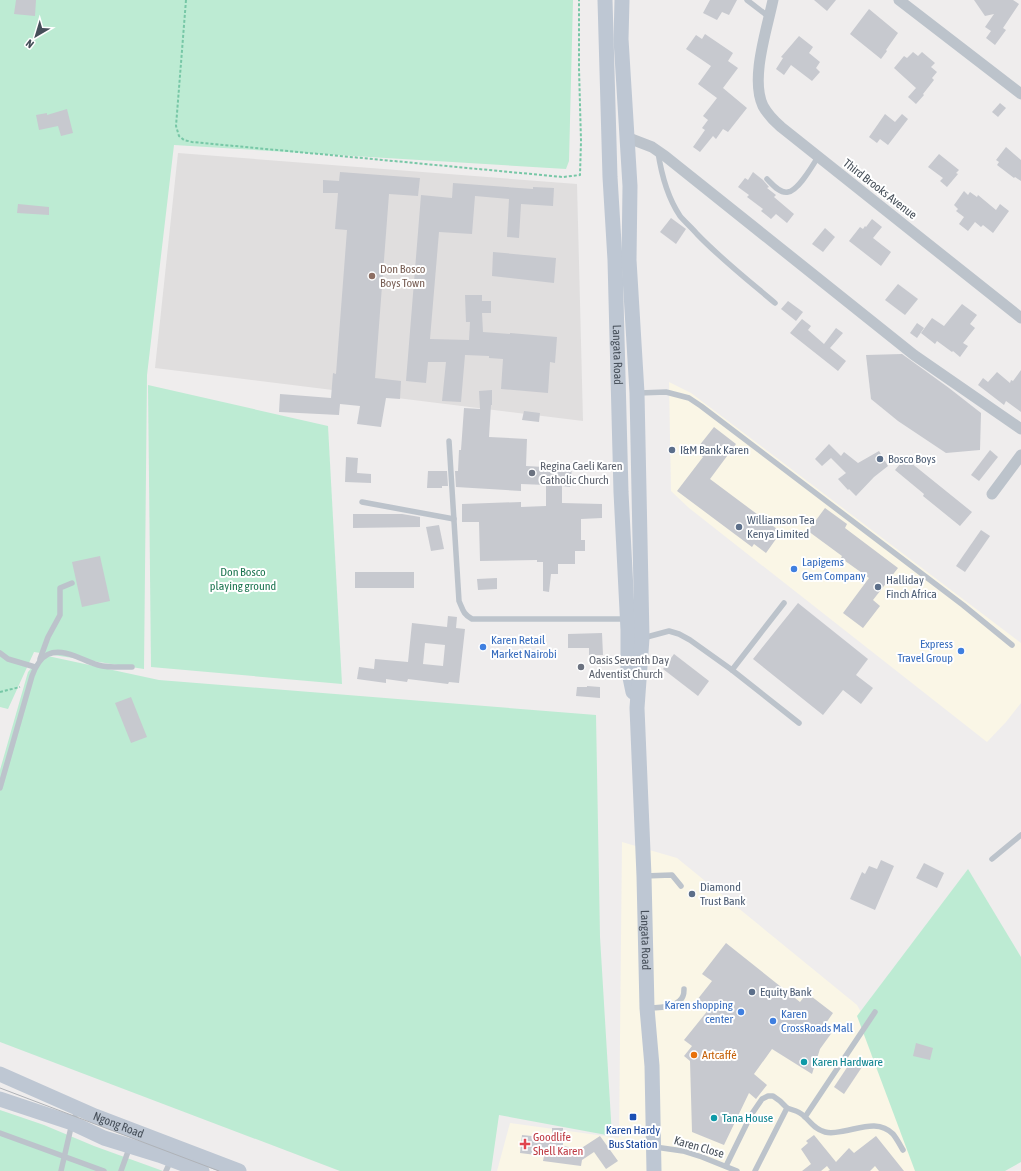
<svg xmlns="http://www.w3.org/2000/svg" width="1021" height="1171" font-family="'Asap Condensed',sans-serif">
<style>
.commercial{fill:#faf6e6}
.education{fill:#e0dede}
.green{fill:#bdebd3}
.building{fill:#c7c9cf;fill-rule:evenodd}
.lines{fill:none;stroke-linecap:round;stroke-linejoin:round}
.path{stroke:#77c7a6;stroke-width:2;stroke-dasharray:3 2;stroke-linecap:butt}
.service{stroke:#bcc3cb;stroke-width:5.5}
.minor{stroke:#bcc3cb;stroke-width:11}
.secondary{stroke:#bec7d3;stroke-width:15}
.tram{stroke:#afb2b7;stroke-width:1}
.education-dot{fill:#8d6e63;stroke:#fff;stroke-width:1.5}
.service-dot{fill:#5c6f8a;stroke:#fff;stroke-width:1.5}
.worship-dot{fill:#6b7280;stroke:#fff;stroke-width:1.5}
.shop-dot{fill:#3f7fe0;stroke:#fff;stroke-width:1.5}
.food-dot{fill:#e8710a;stroke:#fff;stroke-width:1.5}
.culture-dot{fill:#0f9aa8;stroke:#fff;stroke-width:1.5}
.transit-dot{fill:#1a4fb4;stroke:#fff;stroke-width:1.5}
.health-dot{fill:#e0444e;stroke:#fff;stroke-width:1.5}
.labels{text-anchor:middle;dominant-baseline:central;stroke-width:4;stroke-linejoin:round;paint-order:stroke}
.street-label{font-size:12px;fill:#464f59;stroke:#fff}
.education-label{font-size:12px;fill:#785e54;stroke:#fff;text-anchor:start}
.service-label{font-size:12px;fill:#4e5e75;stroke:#fff;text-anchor:start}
.worship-label{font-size:12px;fill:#5b616d;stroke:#fff;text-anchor:start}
.shop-label{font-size:12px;fill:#366cbe;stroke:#fff;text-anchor:start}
.park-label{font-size:12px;fill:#1c7550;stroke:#fff}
.food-label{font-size:12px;fill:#c56008;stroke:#fff;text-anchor:start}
.culture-label{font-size:12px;fill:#0d838f;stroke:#fff;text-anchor:start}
.transit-label{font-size:12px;fill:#164399;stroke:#fff}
.health-label{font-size:12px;fill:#be3a42;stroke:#fff;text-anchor:start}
</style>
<rect width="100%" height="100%" fill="#efeded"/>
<g class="commercial">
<polygon points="669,382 691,393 1021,643 1021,703 1006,722 987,742 689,508 671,491"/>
<polygon points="622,842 677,858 857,1005 865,1019 922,1171 497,1171 510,1123 619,1138"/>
</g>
<polygon class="education" points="178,153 577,184 583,421 155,368"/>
<g class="green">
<polygon points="0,0 573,0 569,161 566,169 174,145 147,375 144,669 34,652 8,709 0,707"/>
<polygon points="148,385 328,426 342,684 151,667"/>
<polygon points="43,655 159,680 596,715 600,937 612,1136 499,1115 491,1171 340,1171 0,1042 0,770 28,672"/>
<polygon points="968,869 1021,957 1021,1162 1005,1171 915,1171 857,1016"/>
<polygon points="0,1110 44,1125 94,1146 163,1171 0,1171"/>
</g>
<g class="building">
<polygon points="16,0 36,0 35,16 14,14"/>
<polygon points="710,0 737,0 729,15 722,12 717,20 703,13"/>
<polygon points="814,0 836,0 827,11"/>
<polygon points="974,0 1013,0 1019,4 1003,28 1006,30 995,45 986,38 991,31 985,27 994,14 985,16"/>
<polygon points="869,9 898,33 886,50 887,51 881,59 850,34"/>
<polygon points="705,34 733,53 728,61 738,68 723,88 747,108 728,132 723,129 716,139 713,136 700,152 693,147 705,130 702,128 708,120 703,116 717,98 698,84 711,66 686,49 696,35 702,39"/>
<polygon points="799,36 813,47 809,53 820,62 816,68 820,72 812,81 791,65 784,75 776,69 783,58 781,57"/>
<polygon points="913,52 918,56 922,52 935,63 931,67 937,72 932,78 934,80 923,94 924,95 916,104 908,97 916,88 894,68 904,56 907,58"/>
<polygon points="1000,103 1006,108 998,117 992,112"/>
<polygon points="67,109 73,133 61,136 58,126 39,130 36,115 47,113 47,115"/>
<polygon points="885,114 895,122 902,114 908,119 888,145 880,139 877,143 869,137"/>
<polygon points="1006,147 1021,160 1021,181 1015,177 1014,178 997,165 999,162 996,160"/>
<polygon points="939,154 959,170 956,173 958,174 947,187 940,181 943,178 928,167"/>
<polygon points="340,172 420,178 418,196 389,194 375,378 401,381 400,399 386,398 381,427 357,424 360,406 340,404 339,415 279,412 280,394 331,398 333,373 336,374 347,230 335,229 338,193 323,193 323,180 339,181"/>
<polygon points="753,172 763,180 769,187 767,188 776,195 774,197 794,214 787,223 776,214 771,219 761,211 763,209 747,197 749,195 738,187 745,178 748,180"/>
<polygon points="453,183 533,189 533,187 554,188 553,206 521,204 519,238 507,237 509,199 475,196 472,234 439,232 430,339 469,340 470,322 466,322 465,295 482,295 482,301 491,301 491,313 482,313 483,332 510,334 510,333 557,337 555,363 550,362 548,393 501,389 503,359 489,358 489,356 465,355 461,402 442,401 446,362 428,362 426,383 406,381 421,195 452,198"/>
<polygon points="964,191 968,195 970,192 977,197 978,195 996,210 1000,204 1009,211 993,233 983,225 981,227 975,222 968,231 959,224 964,217 956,211 958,209 954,205"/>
<polygon points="18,204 49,207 49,215 17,213"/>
<polygon points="671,218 686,229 676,244 660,232"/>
<polygon points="872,219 882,227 873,238 891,252 881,266 849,241 860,227 863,229 865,226 866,227"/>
<polygon points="825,228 835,237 823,252 812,244"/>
<polygon points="493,252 556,258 554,283 492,276"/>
<polygon points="898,284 918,299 905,315 885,300"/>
<polygon points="788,301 803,312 796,321 781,309"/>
<polygon points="962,304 977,315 970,324 975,328 963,343 968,346 960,357 953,351 952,352 937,341 935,344 921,333 932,318 944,326"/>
<polygon points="802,319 811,326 808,330 824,344 836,328 843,333 830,348 846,361 838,371 790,333"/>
<polygon points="917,323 924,328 917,338 910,333"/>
<polygon points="902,354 949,388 981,413 980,450 946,453 898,421 871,399 866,355"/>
<polygon points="1021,370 1021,412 1006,401 1004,405 978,385 983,378 988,382 997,372 1010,383 1011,380 1013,381"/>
<polygon points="492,390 492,405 491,405 489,437 527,439 526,466 544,467 544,465 572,468 570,487 562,486 562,503 602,504 602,518 581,519 581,540 585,540 585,551 575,551 575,564 558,564 558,574 551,574 549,592 543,591 543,562 537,562 537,560 480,561 479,522 462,522 462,504 521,502 521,507 546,506 546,485 521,484 521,491 456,487 455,471 458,471 459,450 461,450 464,408 480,409 479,391"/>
<polygon points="524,411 540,413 539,422 522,420"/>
<polygon points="714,427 736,444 710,479 781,532 766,553 754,544 752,547 677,491 703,457 695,451"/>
<polygon points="829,444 841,456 844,452 858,463 879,451 888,466 874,477 856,496 849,489 848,490 838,479 846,473 831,458 822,466 815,459"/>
<polygon points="990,450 998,457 979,481 971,475"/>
<polygon points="346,457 358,458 357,473 371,474 371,483 345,482"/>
<polygon points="905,458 972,512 960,526 923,496 924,494 895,470"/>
<polygon points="428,471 447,471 448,486 442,486 442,488 427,488"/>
<polygon points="825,508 847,524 845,528 898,568 873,600 880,606 863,628 843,613 869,578 841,558 842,556 808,531"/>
<polygon points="353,514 402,514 420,517 420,527 353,528"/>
<polygon points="439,525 444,549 431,551 426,527"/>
<polygon points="981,530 990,536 965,572 956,566"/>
<polygon points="100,556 110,601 82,607 72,562"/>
<rect x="355" y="572" width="59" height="16"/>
<polygon points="497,578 497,589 478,590 477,579"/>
<polygon points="798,603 868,659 856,675 873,688 861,704 843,690 823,715 753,659"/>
<path d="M448 616 457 617 456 628 465 629 459 683 449 682 448 684 408 679 407 682 386 679V683L357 679 359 667 374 669 375 659 408 662 412 623 447 627ZM425 643 445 645 443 666 423 664Z"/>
<polygon points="602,633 603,655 589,655 589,648 568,648 568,634"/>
<polygon points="674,654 709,681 698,696 663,669"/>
<polygon points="587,686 600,687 600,698 576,696 577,687 587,687"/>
<polygon points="131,697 147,737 131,743 115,703"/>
<polygon points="881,860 894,866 875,910 850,899 862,872 865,874 869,866 877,869"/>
<polygon points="924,863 944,873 937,888 916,878"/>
<polygon points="726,943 800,1002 807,993 833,1013 826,1023 833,1031 820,1049 812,1074 772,1049 754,1074 767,1085 756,1099 749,1093 724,1145 692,1132 690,1061 684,1056 692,1046 684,1040 709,1009 697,1000 712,981 702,974"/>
<polygon points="916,1043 933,1048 930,1060 913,1056"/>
<polygon points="852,1060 862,1067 844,1094 834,1087"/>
<polygon points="552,1128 563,1128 563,1146 580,1149 600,1136 618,1161 606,1169 594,1152 582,1160 581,1166 543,1161 544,1156 520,1153 522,1135 552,1138"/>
<polygon points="814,1135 836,1162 849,1148 854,1153 876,1136 904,1171 879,1171 875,1166 870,1171 828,1171 830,1170 827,1166 821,1171 802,1171 811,1164 801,1149 808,1143 806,1141"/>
</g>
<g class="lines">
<g class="path">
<polyline points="186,0 176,126 179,136 184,140 192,142 563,177 580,175 581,141 579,69 579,0"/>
<polyline points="0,692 20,687"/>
</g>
<g class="service">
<polyline points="747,0 769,17"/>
<path d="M658 152C661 172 668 198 680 216 685 222 692 228 697 234 721 259 749 281 775 303"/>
<path d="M767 179C772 184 780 194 788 192 799 190 812 166 818 157"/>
<polyline points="639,393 666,392 689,398 701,406 963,605 1012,645"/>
<path d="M449 441 459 601C463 610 463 614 472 619H627"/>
<polyline points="362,502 454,519"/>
<polyline points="643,638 669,631 679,634 690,640 732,670 799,723"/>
<polyline points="0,653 8,659 35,667"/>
<polyline points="40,659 48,637 60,615 60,588 72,583"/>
<polyline points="732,670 784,603"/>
<path d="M0 788 32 676C40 654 52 647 75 656 83 659 90 663 98 665 109 668 121 667 132 667"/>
<polyline points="992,859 1021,835"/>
<polyline points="644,876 672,875 681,886"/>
<path d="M648 1008C658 1008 679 1007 683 996 684 994 684 991 684 989"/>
<path d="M787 1108C790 1109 793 1110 796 1111 808 1115 810 1128 825 1132 832 1134 838 1132 844 1131 861 1128 879 1120 893 1134 897 1139 900 1145 903 1150"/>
<polyline points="805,1117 875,1012"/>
<polyline points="0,1133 104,1171"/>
<polyline points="655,1147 683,1151 702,1157 737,1171"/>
<polyline points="726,1166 751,1115 762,1099 768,1096 773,1096 780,1101 787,1108 755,1171"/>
<polyline points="61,1171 72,1123 78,1109"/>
<polyline points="121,1171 130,1146"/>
<polyline points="166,1171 171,1160"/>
</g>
<g class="minor">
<path d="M773 0C767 29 750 79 763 106 768 115 774 121 781 127L1021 318"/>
<polyline points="899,0 1021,94"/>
<polyline points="626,137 652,147 665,156 914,355 1021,429"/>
<polyline points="992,494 1021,455"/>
</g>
<g class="secondary">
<path id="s1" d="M605 0 610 177 615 260 621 492 628 630V668L633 692"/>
<path id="s2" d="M622 0 621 39 630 186 629 260 637 393 642 638 637 708 644 876 647 1008 652 1066 654 1171"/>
<path id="s3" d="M0 1074 95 1116 239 1171"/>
<polyline points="0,1099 72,1123 104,1138 159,1155 202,1171"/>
</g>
<polyline class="tram" points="0,1088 219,1171"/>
</g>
<circle class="education-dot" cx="372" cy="276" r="4"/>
<g class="service-dot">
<circle cx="672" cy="450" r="4"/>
<circle cx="880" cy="459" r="4"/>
<circle cx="739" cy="527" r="4"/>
<circle cx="878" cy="587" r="4"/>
<circle cx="692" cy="894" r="4"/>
<circle cx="752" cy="992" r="4"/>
</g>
<g class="worship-dot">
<circle cx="532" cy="473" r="4"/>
<circle cx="581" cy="667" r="4"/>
</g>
<g class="shop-dot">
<circle cx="794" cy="569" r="4"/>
<circle cx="483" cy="647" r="4"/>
<circle cx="961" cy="651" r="4"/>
<circle cx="741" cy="1012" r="4"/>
<circle cx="773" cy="1021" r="4"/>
</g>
<circle class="food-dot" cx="694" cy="1055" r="4"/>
<g class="culture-dot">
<circle cx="804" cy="1062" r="4"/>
<circle cx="714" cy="1118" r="4"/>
</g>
<rect class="transit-dot" x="629" y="1113" width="8" height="8" rx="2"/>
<path class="health-dot" d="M523 1138h4v4h4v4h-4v4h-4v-4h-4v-4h4z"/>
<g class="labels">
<g class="street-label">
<text transform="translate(880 189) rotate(38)">Third Brooks Avenue</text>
<text stroke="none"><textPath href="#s1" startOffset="355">Langata Road</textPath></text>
<text stroke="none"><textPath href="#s2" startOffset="941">Langata Road</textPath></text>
<text stroke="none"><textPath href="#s3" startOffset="129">Ngong Road</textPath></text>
<text transform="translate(699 1147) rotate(16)">Karen Close</text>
</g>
<g class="education-label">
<text x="380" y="269">Don Bosco<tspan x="380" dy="14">Boys Town</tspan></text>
</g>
<g class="service-label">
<text x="680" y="450">I&amp;M Bank Karen</text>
<text x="888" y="459">Bosco Boys</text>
<text x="747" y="520">Williamson Tea<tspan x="747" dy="14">Kenya Limited</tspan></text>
<text x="886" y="580">Halliday<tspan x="886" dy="14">Finch Africa</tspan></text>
<text x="700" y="887">Diamond<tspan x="700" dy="14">Trust Bank</tspan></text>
<text x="760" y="992">Equity Bank</text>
</g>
<g class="worship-label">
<text x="540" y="466">Regina Caeli Karen<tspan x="540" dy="14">Catholic Church</tspan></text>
<text x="589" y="660">Oasis Seventh Day<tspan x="589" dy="14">Adventist Church</tspan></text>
</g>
<g class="shop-label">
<text x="802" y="562">Lapigems<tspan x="802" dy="14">Gem Company</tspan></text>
<text x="491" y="640">Karen Retail<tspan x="491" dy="14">Market Nairobi</tspan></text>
<text x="953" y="644" text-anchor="end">Express<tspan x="953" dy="14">Travel Group</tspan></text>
<text x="733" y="1005" text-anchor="end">Karen shopping<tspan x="733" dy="14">center</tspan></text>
<text x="781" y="1014">Karen<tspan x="781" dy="14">CrossRoads Mall</tspan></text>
</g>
<g class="park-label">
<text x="243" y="572">Don Bosco<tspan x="243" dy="14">playing ground</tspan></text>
</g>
<g class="food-label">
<text x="702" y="1055">Artcaffé</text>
</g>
<g class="culture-label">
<text x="812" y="1062">Karen Hardware</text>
<text x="722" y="1118">Tana House</text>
</g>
<g class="transit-label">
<text x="633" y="1130">Karen Hardy<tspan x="633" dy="14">Bus Station</tspan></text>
</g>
<g class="health-label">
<text x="533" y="1137">Goodlife<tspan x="533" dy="14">Shell Karen</tspan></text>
</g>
</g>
<g transform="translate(36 36) rotate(218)" stroke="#ffffff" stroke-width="3" paint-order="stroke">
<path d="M0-3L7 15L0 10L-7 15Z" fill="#464f59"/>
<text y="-6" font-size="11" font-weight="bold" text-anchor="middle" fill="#464f59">N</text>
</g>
</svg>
